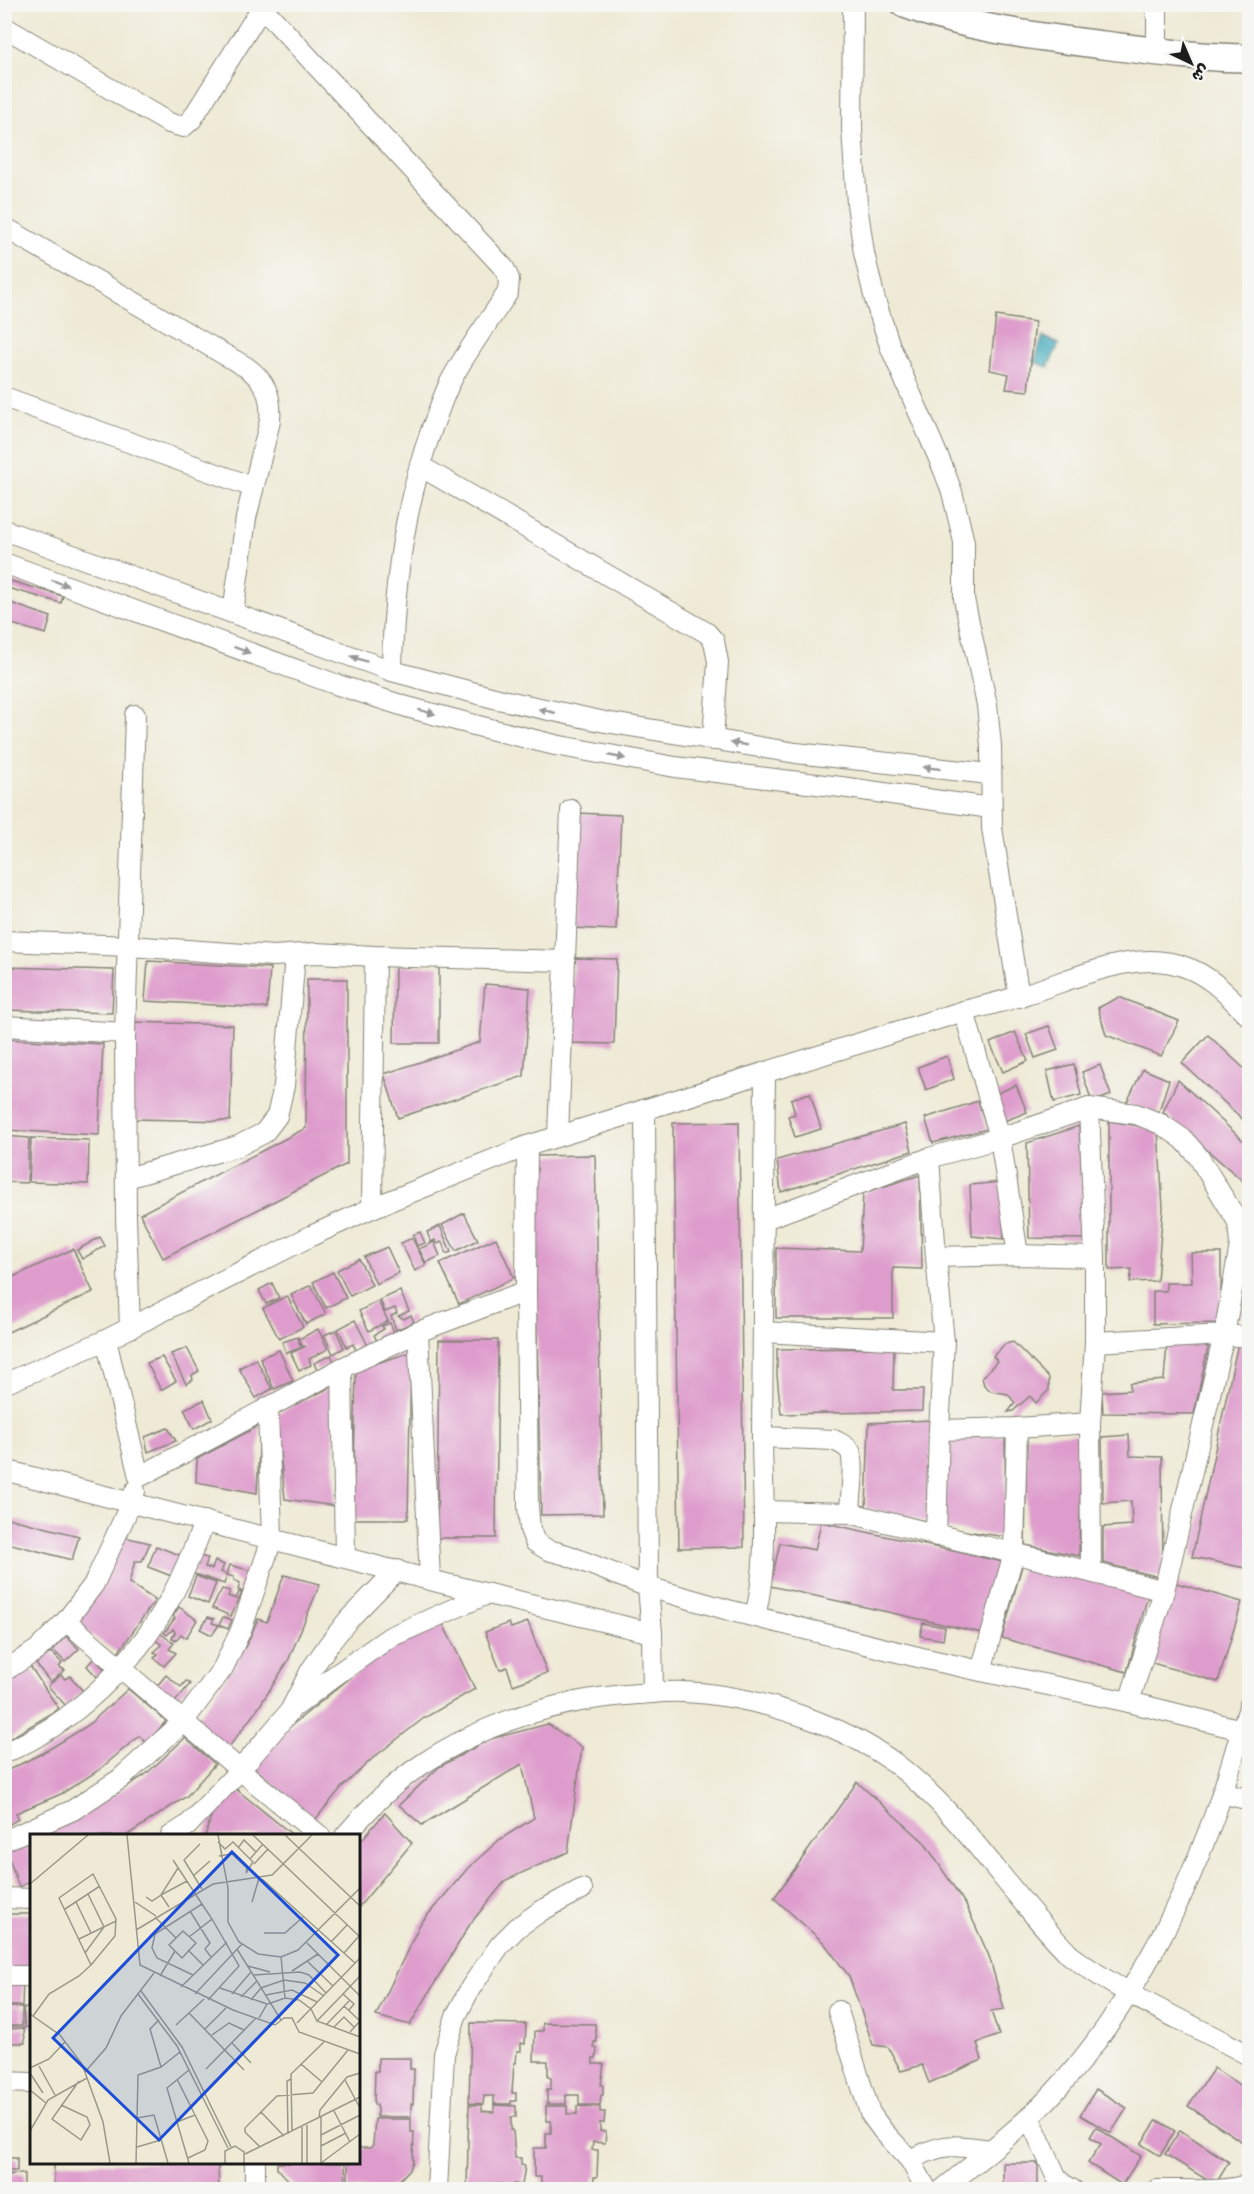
<svg xmlns="http://www.w3.org/2000/svg" width="1254" height="2194" font-family="Caveat,'Playpen Sans Arabic',sans-serif">
<style>
.water{fill:#3ca9bc;stroke:#2c626c;stroke-width:1.5}
.building{fill:#de9ccc}
.lines{fill:none;stroke-linecap:round;stroke-linejoin:round}
.minor-casing{stroke:#858378;stroke-width:22}
.secondary-casing{stroke:#858378;stroke-width:30}
.minor{stroke:#fff;stroke-width:20}
.secondary{stroke:#fff;stroke-width:27}
.oneway{fill:#999}
.inset-road{fill:none;stroke:#9a988b;stroke-width:1.5}
.view{fill:#1d4ed8;fill-opacity:0.15;stroke:#1d4ed8;stroke-width:3}
.inset-edge{fill:none;stroke:#1c1c1c;stroke-width:3}
</style>
<rect width="100%" height="100%" fill="#f6f6f2"/>
<filter id="ink" filterUnits="userSpaceOnUse"><feTurbulence type="fractalNoise" baseFrequency=".0167" numOctaves="2"/><feDisplacementMap in="SourceGraphic" scale="12" xChannelSelector="R" yChannelSelector="G"/><feConvolveMatrix kernelMatrix="1 2 1 2 8 2 1 2 1" color-interpolation-filters="sRGB"/></filter>
<filter id="wash" filterUnits="userSpaceOnUse"><feTurbulence type="fractalNoise" baseFrequency=".008" numOctaves="4" result="noise"/><feDisplacementMap in="SourceGraphic" scale="24" xChannelSelector="R" yChannelSelector="G"/><feGaussianBlur stdDeviation="1.35" result="paint"/><feColorMatrix in="noise" values="0 0 0 0 0 0 0 0 0 0 0 0 0 0 0 0 0 1.4 0 .05"/><feComposite in="paint" operator="in"/></filter>
<g filter="url(#wash)">
<rect width="100%" height="100%" fill="#eeead5"/>
<polygon class="water" points="1043,337 1059,344 1048,367 1034,362"/>
<g id="blocks">
<g class="building">
<polygon points="996,316 1035,322 1028,391 1006,389 1009,374 990,370"/>
<polygon points="4,579 63,596 61,603 4,587"/>
<polygon points="5,601 51,617 46,634 5,622"/>
<polygon points="577,813 621,815 616,930 573,928"/>
<polygon points="573,958 617,959 614,1044 571,1043"/>
<polygon points="148,961 270,968 267,1008 145,1001"/>
<polygon points="395,966 439,966 439,1043 394,1043"/>
<polygon points="4,967 114,970 112,1013 4,1010"/>
<polygon points="307,979 347,979 347,1164 163,1258 140,1214 306,1128"/>
<polygon points="485,984 530,988 524,1076 398,1118 384,1074 480,1042"/>
<polygon points="1119,997 1179,1021 1161,1056 1106,1035 1098,1008"/>
<polygon points="134,1022 233,1025 230,1121 131,1119"/>
<polygon points="1049,1026 1058,1050 1035,1058 1026,1034"/>
<polygon points="1015,1032 1028,1061 1003,1072 990,1043"/>
<polygon points="1208,1035 1250,1074 1250,1126 1182,1063"/>
<polygon points="7,1039 103,1044 99,1135 4,1130"/>
<polygon points="947,1056 954,1079 926,1090 918,1067"/>
<polygon points="1074,1064 1081,1095 1054,1102 1047,1071"/>
<polygon points="1100,1065 1111,1095 1092,1102 1082,1072"/>
<polygon points="1143,1069 1169,1080 1158,1114 1126,1104"/>
<polygon points="1178,1080 1250,1147 1250,1187 1163,1112"/>
<polygon points="1016,1085 1027,1112 1002,1122 991,1096"/>
<polygon points="810,1093 821,1129 795,1137 788,1116 795,1114 791,1099"/>
<polygon points="978,1101 987,1129 933,1143 925,1118"/>
<polygon points="1109,1121 1158,1129 1163,1208 1157,1281 1130,1282 1132,1269 1109,1270"/>
<polygon points="739,1122 744,1547 679,1548 673,1123"/>
<polygon points="905,1124 912,1151 781,1192 777,1160"/>
<polygon points="1079,1126 1085,1239 1029,1238 1027,1143"/>
<polygon points="4,1136 29,1138 27,1183 4,1182"/>
<polygon points="31,1138 89,1140 88,1184 29,1182"/>
<polygon points="595,1155 603,1514 541,1515 533,1156"/>
<polygon points="920,1175 922,1269 893,1268 893,1318 776,1318 776,1248 860,1251 863,1193"/>
<polygon points="1001,1182 1004,1239 972,1236 970,1185"/>
<polygon points="464,1213 478,1240 456,1251 442,1225"/>
<polygon points="440,1226 451,1252 446,1254 442,1242 437,1244 435,1240 431,1242 427,1232"/>
<polygon points="420,1232 425,1243 417,1246 413,1235"/>
<polygon points="100,1237 105,1246 82,1259 77,1250"/>
<polygon points="412,1238 426,1265 415,1271 401,1243"/>
<polygon points="496,1238 514,1278 459,1304 440,1263"/>
<polygon points="434,1242 440,1256 426,1263 419,1249"/>
<polygon points="387,1247 399,1273 376,1284 364,1257"/>
<polygon points="73,1249 93,1292 4,1334 4,1281"/>
<polygon points="1191,1253 1221,1253 1221,1323 1153,1324 1153,1291 1166,1291 1166,1283 1192,1283"/>
<polygon points="1248,1258 1250,1258 1250,1316 1242,1315"/>
<polygon points="359,1259 372,1285 350,1296 337,1270"/>
<polygon points="333,1272 346,1298 326,1308 313,1282"/>
<polygon points="272,1283 279,1298 266,1304 259,1290"/>
<polygon points="311,1285 326,1314 306,1324 291,1295"/>
<polygon points="400,1291 409,1311 398,1316 404,1319 411,1315 414,1322 396,1330 391,1316 397,1313 395,1308 385,1312 380,1300"/>
<polygon points="287,1296 303,1327 279,1339 263,1308"/>
<polygon points="378,1301 388,1321 369,1331 359,1311"/>
<polygon points="355,1320 369,1348 358,1354 353,1344 347,1347 338,1329"/>
<polygon points="390,1323 394,1332 377,1341 374,1335 384,1329 382,1326"/>
<polygon points="318,1329 328,1349 309,1359 311,1365 299,1370 291,1353 306,1346 303,1347 299,1339"/>
<polygon points="336,1330 344,1348 333,1354 324,1335"/>
<polygon points="298,1337 301,1348 286,1353 282,1342"/>
<polygon points="439,1340 498,1340 496,1538 437,1538"/>
<polygon points="1013,1342 1049,1378 1049,1390 1036,1403 1030,1396 1013,1411 1008,1412 1015,1403 1008,1394 991,1391 984,1385 982,1378 997,1361 993,1356 1005,1344"/>
<polygon points="1209,1343 1194,1414 1103,1413 1102,1392 1130,1390 1130,1383 1164,1380 1167,1344"/>
<polygon points="1238,1343 1250,1346 1250,1569 1192,1557"/>
<polygon points="187,1348 199,1371 192,1375 193,1380 186,1384 171,1354"/>
<polygon points="894,1348 893,1390 923,1390 922,1411 781,1414 777,1375 777,1349"/>
<polygon points="279,1350 293,1381 274,1389 260,1358"/>
<polygon points="411,1352 408,1519 353,1519 356,1370"/>
<polygon points="331,1355 334,1362 317,1370 314,1363"/>
<polygon points="162,1357 176,1381 161,1390 147,1363"/>
<polygon points="256,1359 272,1389 256,1398 239,1368"/>
<polygon points="333,1386 335,1506 285,1499 276,1414"/>
<polygon points="204,1400 212,1419 194,1429 184,1409"/>
<polygon points="931,1420 929,1522 866,1508 869,1423"/>
<polygon points="260,1425 257,1493 196,1482 197,1459"/>
<polygon points="168,1428 176,1441 148,1452 145,1437"/>
<polygon points="1082,1434 1079,1556 1025,1545 1027,1435"/>
<polygon points="943,1435 1005,1436 1006,1537 945,1528"/>
<polygon points="1129,1435 1130,1456 1162,1457 1163,1578 1103,1563 1103,1527 1132,1525 1131,1501 1103,1503 1102,1437"/>
<polygon points="4,1517 79,1536 72,1560 4,1542"/>
<polygon points="821,1522 1003,1562 987,1634 770,1586 780,1543 815,1550"/>
<polygon points="124,1537 150,1543 142,1561 135,1561 129,1583 155,1600 118,1653 72,1622 116,1544 122,1548"/>
<polygon points="156,1546 182,1556 174,1577 148,1567"/>
<polygon points="199,1556 208,1558 205,1567 212,1569 215,1561 224,1565 221,1572 227,1575 224,1584 192,1573"/>
<polygon points="1023,1562 1148,1595 1127,1672 1002,1638"/>
<polygon points="230,1565 252,1571 244,1592 238,1590 240,1583 234,1580 234,1577 227,1575"/>
<polygon points="284,1575 320,1584 288,1661 259,1707 229,1747 195,1722 224,1681 248,1642 258,1619 267,1622"/>
<polygon points="196,1576 216,1583 208,1604 188,1596"/>
<polygon points="1173,1582 1242,1602 1218,1682 1149,1662"/>
<polygon points="222,1589 230,1591 228,1596 236,1599 239,1592 242,1593 231,1616 212,1608"/>
<polygon points="179,1607 197,1620 186,1638 181,1634 176,1640 172,1638 175,1632 173,1629 167,1635 164,1633 175,1618 173,1616"/>
<polygon points="208,1617 214,1619 212,1623 219,1625 223,1617 232,1620 228,1629 219,1625 212,1635 200,1629"/>
<polygon points="528,1622 547,1673 513,1685 507,1667 500,1670 485,1632 509,1623 511,1628"/>
<polygon points="923,1623 945,1627 943,1640 920,1636"/>
<polygon points="443,1624 475,1689 424,1718 373,1758 342,1787 315,1820 251,1765 276,1738 382,1652"/>
<polygon points="159,1633 174,1643 169,1649 176,1653 164,1666 154,1658 158,1654 154,1652 162,1645 154,1639"/>
<polygon points="66,1636 79,1649 65,1662 53,1650"/>
<polygon points="51,1652 62,1663 59,1667 65,1670 50,1682 36,1664"/>
<polygon points="94,1658 105,1670 97,1677 87,1666"/>
<polygon points="30,1666 59,1709 4,1742 4,1681"/>
<polygon points="61,1675 65,1679 70,1676 83,1691 66,1706 48,1686"/>
<polygon points="166,1675 181,1687 186,1681 190,1684 175,1702 157,1686"/>
<polygon points="128,1689 166,1721 147,1743 139,1736 99,1770 61,1794 16,1813 18,1819 4,1828 4,1772 43,1753 87,1726"/>
<polygon points="548,1724 582,1747 568,1852 506,1880 470,1924 410,2025 376,2016 420,1924 468,1868 499,1840 534,1818 522,1764 422,1825 399,1805 439,1767 490,1739"/>
<polygon points="185,1738 215,1764 187,1796 126,1836 39,1836 73,1821 145,1775"/>
<polygon points="857,1782 924,1842 966,1905 989,1956 1004,2009 991,2011 999,2035 977,2043 982,2060 929,2083 922,2065 901,2071 888,2047 873,2045 849,1976 824,1943 774,1898"/>
<polygon points="231,1785 294,1836 205,1836 215,1804"/>
<polygon points="385,1813 412,1843 358,1908 358,1844"/>
<polygon points="32,1838 32,1881 19,1887 5,1847"/>
<polygon points="4,1914 32,1914 32,1970 4,1971"/>
<polygon points="4,1981 23,1981 22,2006 4,2006"/>
<rect x="4" y="2007" width="18" height="19"/>
<polygon points="32,2007 32,2027 25,2027 23,2008"/>
<polygon points="471,2023 526,2024 525,2044 521,2043 521,2051 517,2051 516,2063 514,2063 512,2093 516,2093 516,2101 511,2101 511,2104 494,2104 494,2096 484,2096 483,2104 469,2103"/>
<polygon points="543,2023 595,2024 597,2042 594,2042 594,2048 597,2048 596,2058 593,2058 593,2064 604,2064 601,2085 603,2085 603,2095 601,2095 600,2105 579,2105 579,2095 566,2095 566,2104 547,2104 547,2089 551,2089 551,2078 548,2077 548,2061 534,2061 535,2031 543,2031"/>
<polygon points="24,2028 25,2043 4,2043 4,2029"/>
<polygon points="378,2058 410,2058 410,2069 414,2069 413,2104 411,2104 411,2117 377,2117 377,2105 374,2105 375,2071 378,2071"/>
<polygon points="1214,2068 1250,2092 1250,2147 1188,2106"/>
<polygon points="1096,2089 1127,2108 1111,2133 1080,2115"/>
<polygon points="469,2105 482,2105 482,2111 494,2112 494,2105 516,2106 516,2117 511,2117 511,2130 513,2130 515,2158 521,2158 521,2165 525,2166 522,2185 513,2184 513,2188 501,2188 501,2184 488,2184 488,2188 467,2186"/>
<polygon points="546,2106 567,2106 567,2114 577,2114 577,2106 600,2107 600,2112 605,2112 604,2123 600,2123 600,2131 606,2132 605,2143 593,2142 592,2150 598,2150 597,2177 594,2177 593,2187 541,2186 541,2177 534,2177 534,2148 546,2148 546,2133 551,2133 551,2121 546,2121"/>
<polygon points="375,2119 411,2119 411,2132 414,2132 413,2161 410,2169 394,2186 385,2189 348,2189 348,2163 358,2163 358,2148 370,2148 373,2145"/>
<polygon points="1157,2120 1175,2131 1160,2156 1141,2144"/>
<polygon points="1096,2127 1141,2156 1122,2185 1088,2163 1101,2144 1090,2137"/>
<polygon points="1180,2130 1229,2162 1215,2185 1165,2154"/>
<rect x="4" y="2158" width="13" height="13"/>
<polygon points="54,2163 218,2163 219,2190 54,2190"/>
<polygon points="277,2163 345,2163 346,2189 298,2189 277,2169"/>
<rect x="1003" y="2163" width="35" height="27"/>
<polygon points="11,2174 24,2174 24,2190 4,2190 4,2176 11,2176"/>
</g>
</g>
</g>
<g filter="url(#ink)">
<use href="#blocks" fill-opacity="0" stroke="#858378" stroke-width="1.5"/>
<g class="lines">
<g class="minor-casing">
<g id="minor">
<path d="M259 4 504 268 509 279 508 292C490 320 469 347 453 377 444 392 439 411 432 428 404 506 393 588 392 671"/>
<polyline points="853,4 852,129 857,204 864,253 875,300 890,346 943,468 952,492 964,542 964,599 987,705 991,746 992,828 1019,997"/>
<polyline points="1157,4 1157,52"/>
<polyline points="4,27 169,123 183,127 192,119 262,7"/>
<path d="M4 227 246 367C266 381 272 397 270 421L246 518 233 613"/>
<polyline points="4,397 253,487"/>
<polyline points="420,466 707,633 714,641 718,662 713,740"/>
<polyline points="4,530 392,671 498,699 605,722 796,753 990,774"/>
<polyline points="4,563 335,684 407,707 482,727 555,745 675,767 841,787 991,808"/>
<polyline points="4,941 129,946 274,956 316,953 375,956 565,961"/>
<polyline points="964,1011 1000,1138 1018,1255"/>
<polyline points="4,1026 125,1033"/>
<polyline points="1089,1108 1095,1257"/>
<polyline points="645,1109 648,1587 652,1633 653,1693"/>
<polyline points="558,1135 571,810"/>
<polyline points="527,1146 526,1291 528,1506 530,1529 535,1542 548,1550 567,1555 648,1587 732,1611 922,1658 981,1671"/>
<polyline points="929,1158 936,1257"/>
<polyline points="127,1178 238,1146 264,1133 277,1116 284,1086 295,955"/>
<polyline points="372,1208 375,956"/>
<polyline points="765,1219 929,1158 1000,1138 1089,1108 1136,1114 1161,1124 1183,1139 1198,1156 1238,1222 1240,1245 1224,1335 1164,1591 1129,1702 1250,1732"/>
<polygon points="1018,1255 1095,1257 1095,1342 1090,1423 1017,1428 939,1430 944,1342 936,1257"/>
<polyline points="130,1328 126,1217 125,1033 135,715"/>
<polyline points="418,1332 430,1579"/>
<polyline points="763,1332 944,1342"/>
<polyline points="106,1340 139,1477 342,1368 418,1332 526,1291"/>
<polyline points="1095,1342 1224,1335 1250,1337"/>
<polyline points="342,1368 345,1557"/>
<path d="M4 1384 106 1340 311 1236 372 1208 527 1146 964 1011C985 1006 1006 1001 1026 994 1075 979 1135 948 1185 967 1212 976 1230 998 1250 1017"/>
<polyline points="1090,1423 1091,1571"/>
<polyline points="1017,1428 1014,1553 981,1671 1129,1702"/>
<path d="M762 1437 834 1440C839 1443 846 1445 850 1451 856 1462 850 1499 850 1513 954 1540 1060 1563 1164 1591"/>
<polyline points="4,1470 442,1583 652,1633"/>
<polyline points="764,1511 850,1513"/>
<polyline points="936,1536 939,1430"/>
<path d="M755 1616C770 1557 762 1495 762 1435 762 1314 765 1193 765 1072"/>
<polyline points="66,1621 240,1770 320,1836"/>
<polyline points="4,1671 37,1650 66,1621 94,1584 131,1503 135,1491"/>
<polyline points="297,1705 333,1677 390,1637 487,1594"/>
<path d="M4 1753C73 1724 133 1665 169 1601 183 1576 194 1548 205 1521"/>
<polyline points="1222,1793 1250,1800"/>
<polyline points="171,1836 188,1825 240,1770 290,1711 311,1670 329,1644 349,1619 397,1570"/>
<path d="M345 1836C368 1809 392 1784 421 1765 486 1722 561 1699 638 1694 653 1693 669 1691 684 1692 730 1694 773 1705 816 1721 844 1732 872 1746 896 1764 965 1817 1009 1894 1070 1955 1125 1997 1189 2022 1250 2056"/>
<polyline points="4,1841 73,1810 120,1779 183,1722 223,1668 241,1630 272,1539 268,1407"/>
<polyline points="4,1898 32,1899"/>
<polyline points="4,1976 32,1976"/>
<polyline points="838,2011 870,2113 883,2131 910,2160 927,2190"/>
<polyline points="4,2082 32,2083"/>
<polyline points="1029,2117 1056,2176 1063,2184 1073,2190"/>
<path d="M910 2160C944 2142 953 2145 990 2150"/>
<polyline points="255,2190 255,2162"/>
<polyline points="437,2190 444,2054 456,2016 471,1987 500,1945 518,1927 541,1911 582,1889"/>
<path d="M942 2190C978 2160 1016 2132 1049 2098 1128 2014 1186 1900 1223 1791 1232 1763 1240 1733 1250 1705"/>
<path d="M1157 2190C1180 2189 1230 2194 1250 2183"/>
</g>
</g>
<g class="secondary-casing">
<path id="secondary" d="M905 4C968 29 1036 36 1103 45 1151 51 1200 58 1250 58"/>
</g>
<use href="#minor" class="minor"/>
<use href="#secondary" class="secondary"/>
</g>
<defs><path id="oneway-solid" d="M-6-.8H1V-3.2L6.5 0L1 3.2V.8H-6Z" transform="scale(1.5)"/></defs>
<g class="oneway">
<use href="#oneway-solid" transform="translate(60 583) rotate(20)"/>
<use href="#oneway-solid" transform="translate(242 650) rotate(21)"/>
<use href="#oneway-solid" transform="translate(359 659) rotate(-161)"/>
<use href="#oneway-solid" transform="translate(547 711) rotate(-167)"/>
<use href="#oneway-solid" transform="translate(427 712) rotate(15)"/>
<use href="#oneway-solid" transform="translate(739 744) rotate(-171)"/>
<use href="#oneway-solid" transform="translate(617 757) rotate(11)"/>
<use href="#oneway-solid" transform="translate(932 768) rotate(-174)"/>
</g>
</g>
<g transform="translate(30 1834)">
<rect width="330" height="330" fill="#eeead5"/>
<path class="inset-road" d="M97 1 110 131 203 176 245 191 254 184H262L269 198 330 220M188 1 198 54V88L209 108 228 120 251 123 268 116 330 54M223 1 330 103M255 1 330 72M188 8 195 15 203 8 223 28 216 39M170 10 154 26 172 55M208 14 214 6 226 18M189 22 202 20 217 34 216 38M220 25 233 10M143 26 172 70 125 100 122 114 127 124 163 141M224 30 238 15M163 42 180 27M232 45 325 129M0 50 58 1M116 63 122 67 131 61 148 34M46 68 61 99M105 68 126 82M222 68 229 44M139 73 131 61 157 47M35 75 70 52M160 77 180 109 175 115 181 123M125 83 146 104M106 96 183 50 242 41 282 1M153 97 166 109 152 124 139 111ZM234 99H255L273 83M159 103 182 85 172 70M49 105 86 87M301 108 317 91M277 109 330 162M207 115 251 186M158 116 173 131M55 119 74 93 58 60M314 119 329 102M251 123 255 164M278 128 303 152M218 132 240 138M262 137 288 120M223 141 270 138 279 141 296 159M130 142 145 117M151 153 197 108M190 154 237 170 229 184M111 157 152 213 201 313M108 160 147 212 198 314M165 160 212 110M202 160 221 138M313 160 287 187 330 203M236 161 262 156 287 168M211 163 227 147M178 166 209 132 182 85M221 166 231 154 254 146 275 149 294 162M238 170 255 164 269 166 281 175 287 187M314 172 330 187 320 198M319 176 324 170 313 160 330 142M159 179 214 236M0 180 30 201 52 230 73 288 80 329M3 182 19 160 49 142 61 131 85 102 86 85 63 40 29 64 61 131M129 186 120 195 131 233M267 189 330 124M146 191 174 165M296 191 320 166M304 193 314 183 325 194M175 195 196 174M182 201 199 189 214 196M202 209 221 229M271 230 292 248M9 232 25 261M0 234 19 225 35 208M176 235 226 184M159 236 137 254 159 329M55 238 76 214 91 182 124 139M0 239 13 259M147 245 178 307 175 316 158 324M315 246 330 274M0 256 16 269M31 271 57 283 60 291 51 306 22 285 49 247M304 277 320 308M231 278 254 302M291 283V329M107 284 124 281 138 329M289 284 290 276 317 243 330 239M147 288 165 281M277 291V329M272 293V329M0 297 18 266 57 244M262 298 261 240 294 208M258 300 257 247 261 245M291 301 330 281M291 312 316 299M107 313 131 306M230 313 215 298V294L247 262 283 259 318 216M215 320 330 263M106 329 108 241 131 233 150 218M195 329V317L205 312 214 318V329M291 329 330 300"/>
<path class="view" d="M202 18 308 121 129 306 23 204Z"/>
<rect width="330" height="330" class="inset-edge"/>
</g>
<rect width="1254" height="2194" fill="none" stroke="#f6f6f2" stroke-width="24"/>
<g transform="translate(1191 63) rotate(136)" stroke="#f6f6f2" stroke-width="4.5" paint-order="stroke">
<path d="M0-4.5L10 22L0 15L-10 22Z" fill="#1c1c1c"/>
<text y="-9" font-size="16" font-weight="bold" text-anchor="middle" fill="#1c1c1c">ش</text>
</g>
</svg>
